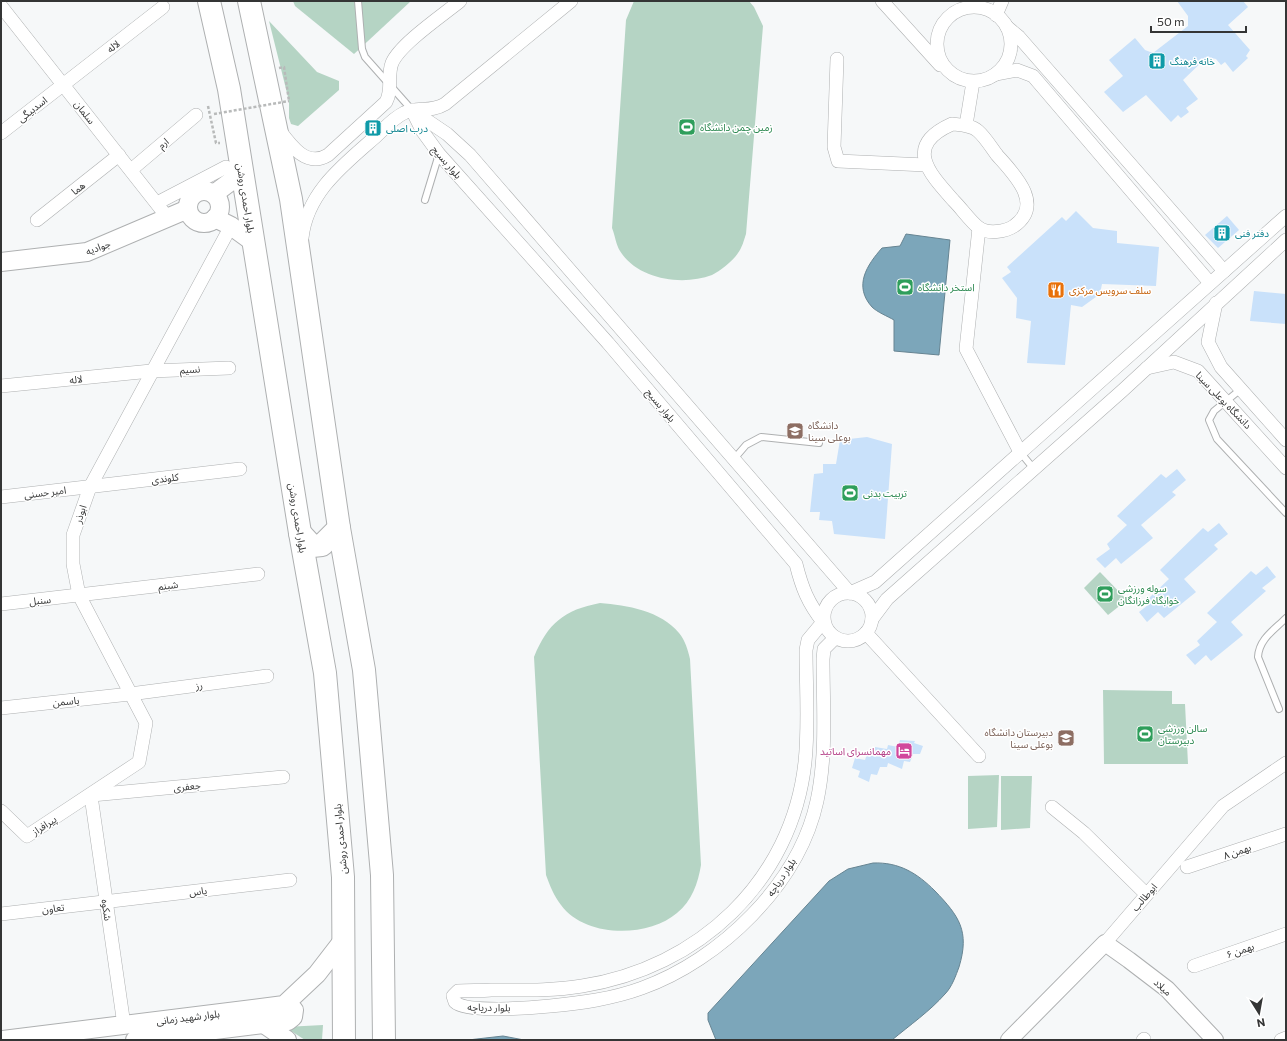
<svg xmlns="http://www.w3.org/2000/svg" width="1287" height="1041" font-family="Commissioner,'Noto Sans Arabic',sans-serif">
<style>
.green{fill:#b5d4c4}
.water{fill:#7ca6ba;stroke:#668492}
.building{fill:#c9e1fa}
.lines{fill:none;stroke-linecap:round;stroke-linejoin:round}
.service-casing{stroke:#aeb0b1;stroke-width:8}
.minor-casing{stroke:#aeb0b1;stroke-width:14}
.tertiary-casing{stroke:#aeb0b1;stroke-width:18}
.secondary-casing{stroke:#aeb0b1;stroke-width:20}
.trunk-casing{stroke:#aeb0b1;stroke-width:24}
.path{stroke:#b8baba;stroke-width:2.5;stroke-dasharray:3 2;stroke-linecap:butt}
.service{stroke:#fff;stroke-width:6}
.minor{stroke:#fff;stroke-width:13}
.tertiary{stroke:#fff;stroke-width:16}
.secondary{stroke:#fff;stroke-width:18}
.trunk{stroke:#fff;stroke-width:22}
.path-bridge{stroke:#b8baba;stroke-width:2.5;stroke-dasharray:3 2;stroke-linecap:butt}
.labels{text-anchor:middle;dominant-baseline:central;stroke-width:3;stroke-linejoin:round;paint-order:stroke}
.street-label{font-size:10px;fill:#343535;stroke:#fff}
.culture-label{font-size:10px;fill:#0d838f;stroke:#fff;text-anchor:start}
.leisure-label{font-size:10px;fill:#27864d;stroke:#fff;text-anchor:start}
.food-label{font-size:10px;fill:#c56008;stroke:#fff;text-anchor:start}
.education-label{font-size:10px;fill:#785e54;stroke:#fff;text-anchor:start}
.hotel-label{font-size:10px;fill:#b23c85;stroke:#fff;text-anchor:end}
</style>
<rect width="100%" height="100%" fill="#f6f8f9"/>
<g class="green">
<polygon points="293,1 411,1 354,54 295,6"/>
<path d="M634 1H749L754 7 763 26 746 234C744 240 742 248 738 253 733 261 720 271 712 275 683 286 638 280 620 251 616 245 615 235 612 228L626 20Z"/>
<polygon points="269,21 317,72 339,81 339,90 298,126 291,124 289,118 289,101"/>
<polygon points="1100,572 1127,600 1108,615 1084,588"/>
<path d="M600 603C627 605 661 611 679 633 685 640 688 650 690 659L701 865C698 883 692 901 677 913 648 938 585 938 561 905 554 896 550 886 546 875L534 657C548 623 564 610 600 603Z"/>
<polygon points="1103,690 1172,691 1172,704 1185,704 1188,764 1104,764"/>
<polygon points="999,775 997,827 968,829 968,776"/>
<polygon points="1001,776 1032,776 1030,828 1001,830"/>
<polygon points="323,1025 322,1040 305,1040 285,1027"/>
</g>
<g class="water">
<path d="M906 234 950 240 939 355 894 351V320C887 316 877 312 872 307 853 286 867 265 882 248L900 246Z"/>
<path d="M873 863C899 862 917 873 935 891 959 916 970 931 959 967 956 975 952 987 945 994 930 1011 910 1025 892 1040H716L708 1020V1013L829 881 848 869Z"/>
<polygon points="503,1036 524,1040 468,1040"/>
</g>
<g class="building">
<polygon points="1177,1 1243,1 1248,7 1228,25 1250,50 1246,56 1248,58 1233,72 1225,62 1221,65 1216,59 1207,57 1183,80 1198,99 1186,108 1189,112 1181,118 1178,115 1171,122 1146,95 1123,112 1104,92 1123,76 1109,60 1135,38 1145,50 1153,53 1188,26 1188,16"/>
<polygon points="1076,211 1093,228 1117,231 1117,243 1159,247 1156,286 1102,284 1100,294 1082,307 1071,305 1065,365 1027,363 1031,321 1016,318 1017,298 1002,278 1011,272 1007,267 1062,217 1066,221"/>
<polygon points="1227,216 1239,230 1218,248 1205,235"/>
<polygon points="1254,291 1286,294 1286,324 1250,321"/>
<polygon points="867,437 892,444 885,539 834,534 832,521 819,520 820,512 810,512 814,474 823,473 823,464 836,464 840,440"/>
<polygon points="1177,469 1186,480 1172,492 1176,495 1141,525 1153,538 1121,564 1116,558 1105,568 1096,559 1110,549 1107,544 1127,525 1117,516 1161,474 1166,478"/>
<polygon points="1219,523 1228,534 1214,545 1218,549 1184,579 1196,592 1164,618 1158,612 1147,622 1139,612 1152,602 1149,598 1169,579 1160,570 1203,528 1208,532"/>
<polygon points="1267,566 1276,577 1262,588 1266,591 1231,622 1243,635 1211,661 1206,655 1195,665 1186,655 1200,645 1197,641 1217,622 1207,613 1251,571 1256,575"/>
<polygon points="900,740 915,741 914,743 923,746 920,754 913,754 910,762 904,761 902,769 888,763 887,767 880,767 877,775 871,774 869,782 858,777 860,771 852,768 855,758 865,760 867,754 873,754 875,747 887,749 888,745 898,747"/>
</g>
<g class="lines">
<g class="service-casing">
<g id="service">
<polyline points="358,1 362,49 365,57 412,110"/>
<polyline points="425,200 439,154"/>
<polyline points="1241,389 1214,411 1209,420 1217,439 1286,513"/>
<polyline points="1020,452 1034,469"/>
<polyline points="734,459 746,445 761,437 819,443"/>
<path d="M1279 709 1258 657C1259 639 1274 630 1286 618"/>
</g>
</g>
<g class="minor-casing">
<g id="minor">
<polyline points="882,1 940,65"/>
<polyline points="1,6 168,218"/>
<circle cx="974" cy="44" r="37"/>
<polyline points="996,15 1002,1"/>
<polyline points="1007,27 1019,37 1224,271"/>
<polyline points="837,59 834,147 838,161 926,165"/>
<polyline points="997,74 1017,70 1033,76 1210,283"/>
<path d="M412 110 423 132 439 154 608 343 796 564C802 588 808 603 823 622L808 640 806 650C806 687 809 725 805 762 792 882 698 968 582 986 552 991 521 990 491 990 480 991 469 990 458 991L453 996 455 1002C466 1013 532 1008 550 1006 581 1003 612 999 642 988 720 960 799 884 817 801 827 754 823 707 823 659L824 649 835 638"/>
<polyline points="413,111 447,134 470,155 850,593 875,582 1286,216"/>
<path d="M952 124C961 125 971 125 978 131 985 137 991 147 997 155 1013 173 1045 204 1014 226 1005 232 988 234 979 228 970 221 962 209 954 201 929 173 903 146 952 124Z"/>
<polyline points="966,125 973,82"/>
<path d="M280 131C291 146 307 168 328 155L386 102C393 89 387 76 392 63 400 44 443 15 460 1"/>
<polyline points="1,133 163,7"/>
<polyline points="131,170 196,115"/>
<polyline points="157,203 226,167"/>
<polyline points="37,220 119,155"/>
<polyline points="979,228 966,349 1020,452"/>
<path d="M302 238C307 193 342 166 374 138 383 130 393 118 404 113 417 106 430 113 445 104L571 1"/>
<polyline points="1216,303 1208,342 1221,367 1286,440"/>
<polyline points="1147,368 1174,362 1198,371 1286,468"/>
<polyline points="1,386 151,371 229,368"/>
<polyline points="1,497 240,469"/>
<circle cx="848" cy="617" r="24"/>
<polyline points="1,604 258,574"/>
<polyline points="872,619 887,599 1122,391 1286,240"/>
<polyline points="866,633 979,756"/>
<polyline points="1,708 130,694 267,676"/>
<polyline points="92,795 283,777"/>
<polyline points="91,796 124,1025"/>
<polyline points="1052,807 1084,833 1146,894"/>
<polyline points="1,811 27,836 139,762 146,723 79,595 73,564 73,535 90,487 231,226"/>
<polyline points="1187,867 1286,834"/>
<polyline points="1,914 290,880"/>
<polyline points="1105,943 1223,806 1286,763"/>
<polyline points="1194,966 1286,934"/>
<polyline points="1143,1040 1144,1039"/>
<polyline points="1281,1040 1286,1038"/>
</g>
</g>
<g class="tertiary-casing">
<polyline id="tertiary" points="1009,1040 1105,943 1129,960 1167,989 1215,1040"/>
</g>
<g class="secondary-casing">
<g id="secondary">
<circle cx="204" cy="207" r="16"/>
<polyline points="214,194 230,182 241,168"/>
<polyline points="215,218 231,226 253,242"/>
<polyline points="1,262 87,252 188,209"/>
<polyline points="264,1024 287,1040"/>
<polyline points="3,1040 284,1005 317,974 344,939"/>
<polyline points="135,1040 288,1021 293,1017 294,1010 290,1006 284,1005"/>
</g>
</g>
<g class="trunk-casing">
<g id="trunk">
<polyline points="209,1 229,89 300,533 325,673 343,877 344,1040"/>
<polyline points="249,1 291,199 339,528 364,670 382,875 384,1040"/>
<polyline points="300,533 312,546 322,545 339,528"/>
</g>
</g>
<g class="path">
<polyline points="279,68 284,67 289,101"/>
<polyline points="208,106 216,143 220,143"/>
</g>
<use href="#service" class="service"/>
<use href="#minor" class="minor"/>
<use href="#tertiary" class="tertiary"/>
<use href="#secondary" class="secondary"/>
<use href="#trunk" class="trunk"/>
<polyline class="path-bridge" points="214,114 289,101"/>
</g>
<defs>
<g id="building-square" transform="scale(0.9)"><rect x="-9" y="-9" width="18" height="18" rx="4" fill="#0f9aa8" stroke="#fff"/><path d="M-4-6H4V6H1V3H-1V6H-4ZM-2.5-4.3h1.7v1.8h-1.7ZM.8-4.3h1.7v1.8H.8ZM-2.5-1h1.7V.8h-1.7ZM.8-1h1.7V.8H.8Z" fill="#fff"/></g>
<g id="stadium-square" transform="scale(0.9)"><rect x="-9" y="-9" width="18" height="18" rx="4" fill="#2e9e5b" stroke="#fff"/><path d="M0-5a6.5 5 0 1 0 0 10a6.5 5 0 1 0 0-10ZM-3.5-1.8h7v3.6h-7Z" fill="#fff"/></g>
<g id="restaurant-square" transform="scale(0.9)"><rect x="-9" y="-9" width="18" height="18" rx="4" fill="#e8710a" stroke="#fff"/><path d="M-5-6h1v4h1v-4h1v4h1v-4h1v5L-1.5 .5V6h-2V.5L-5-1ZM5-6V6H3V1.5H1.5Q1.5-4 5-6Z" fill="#fff"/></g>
<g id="university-square" transform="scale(0.9)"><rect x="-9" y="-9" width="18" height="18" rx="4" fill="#8d6e63" stroke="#fff"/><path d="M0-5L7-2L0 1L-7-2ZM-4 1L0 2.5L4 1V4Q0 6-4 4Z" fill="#fff"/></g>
<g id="school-square" transform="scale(0.9)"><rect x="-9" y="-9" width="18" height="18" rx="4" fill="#8d6e63" stroke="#fff"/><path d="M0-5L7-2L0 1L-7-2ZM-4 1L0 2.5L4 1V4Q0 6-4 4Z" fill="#fff"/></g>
<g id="hotel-square" transform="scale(0.9)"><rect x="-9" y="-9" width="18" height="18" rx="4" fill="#d1479c" stroke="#fff"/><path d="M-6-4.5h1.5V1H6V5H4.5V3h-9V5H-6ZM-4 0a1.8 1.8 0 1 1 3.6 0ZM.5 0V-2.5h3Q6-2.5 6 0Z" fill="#fff"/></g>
</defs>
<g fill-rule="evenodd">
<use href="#building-square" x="1157" y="61"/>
<use href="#stadium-square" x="687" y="127"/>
<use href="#building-square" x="373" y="128"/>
<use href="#building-square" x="1222" y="233"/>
<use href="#stadium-square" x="905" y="287"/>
<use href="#restaurant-square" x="1056" y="290"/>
<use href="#university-square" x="795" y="431"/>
<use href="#stadium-square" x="850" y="493"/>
<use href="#stadium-square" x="1105" y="594"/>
<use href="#stadium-square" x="1145" y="734"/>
<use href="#school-square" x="1066" y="738"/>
<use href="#hotel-square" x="904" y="751"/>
</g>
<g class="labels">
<g class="street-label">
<text transform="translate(113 46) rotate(-38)">لاله</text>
<text transform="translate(32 109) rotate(-38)">اسدبیگی</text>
<text transform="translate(85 112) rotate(52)">سلمان</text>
<text transform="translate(163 143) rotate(-40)">ارم</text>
<text transform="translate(447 162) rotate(49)">بلوار بسیج</text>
<text transform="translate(78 188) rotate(-38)">هما</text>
<text transform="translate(246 198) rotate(81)">بلوار احمدی روشن</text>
<text transform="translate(98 247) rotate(-20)">جوادیه</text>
<text transform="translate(190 369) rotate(-3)">نسیم</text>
<text transform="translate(76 379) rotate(-6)">لاله</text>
<text transform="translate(1224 400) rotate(46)">دانشگاه بوعلی سینا</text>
<text transform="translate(661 405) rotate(50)">بلوار بسیج</text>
<text transform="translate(165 478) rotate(-7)">کلوندی</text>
<text transform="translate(45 492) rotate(-7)">امیر حسنی</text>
<text transform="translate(80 514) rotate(-72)">ابوذر</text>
<text transform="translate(298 518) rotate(81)">بلوار احمدی روشن</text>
<text transform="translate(168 585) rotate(-7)">شبنم</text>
<text transform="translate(40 600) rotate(-6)">سنبل</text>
<text transform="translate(199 685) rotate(-8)">رز</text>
<text transform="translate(66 701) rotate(-6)">یاسمن</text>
<text transform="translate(187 786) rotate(-6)">جعفری</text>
<text transform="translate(44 825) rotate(-33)">پیرافراز</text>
<text transform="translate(340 839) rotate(-95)">بلوار احمدی روشن</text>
<text transform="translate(1237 851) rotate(-19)">بهمن ۸</text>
<text transform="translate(781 877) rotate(-56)">بلوار دریاچه</text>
<text transform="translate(198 891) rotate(-7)">یاس</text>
<text transform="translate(1144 897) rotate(-49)">ابوطالب</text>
<text transform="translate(53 908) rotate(-7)">تعاون</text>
<text transform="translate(107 910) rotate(82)">شکوه</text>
<text transform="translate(1240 950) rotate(-19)">بهمن ۶</text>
<text transform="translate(1163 987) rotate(42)">میلاد</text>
<text transform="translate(489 1007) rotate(1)">بلوار دریاچه</text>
<text transform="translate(188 1017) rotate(-7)">بلوار شهید زمانی</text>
</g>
<g class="culture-label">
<text x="1170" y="61">خانه فرهنگ</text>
<text x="386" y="128">درب اصلی</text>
<text x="1235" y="233">دفتر فنی</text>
</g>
<g class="leisure-label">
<text x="700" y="127">زمین چمن دانشگاه</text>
<text x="918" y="287">استخر دانشگاه</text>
<text x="863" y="493">تربیت بدنی</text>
<text x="1118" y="588">سوله ورزشی<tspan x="1118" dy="12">خوابگاه فرزانگان</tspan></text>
<text x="1158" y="728">سالن ورزشی<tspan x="1158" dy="12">دبیرستان</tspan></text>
</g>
<g class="food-label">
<text x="1069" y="290">سلف سرویس مرکزی</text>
</g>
<g class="education-label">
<text x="808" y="425">دانشگاه<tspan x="808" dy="12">بوعلی سینا</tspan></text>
<text x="1053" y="732" text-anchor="end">دبیرستان دانشگاه<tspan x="1053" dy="12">بوعلی سینا</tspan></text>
</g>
<g class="hotel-label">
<text x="891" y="751">مهمانسرای اساتید</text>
</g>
</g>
<rect width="1287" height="1041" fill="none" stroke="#343535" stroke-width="4"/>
<g transform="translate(1259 1013) rotate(169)" stroke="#ffffff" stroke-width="3" paint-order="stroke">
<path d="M0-3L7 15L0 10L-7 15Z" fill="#343535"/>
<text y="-6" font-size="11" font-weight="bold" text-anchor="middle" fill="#343535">N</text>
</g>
<path d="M1151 26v6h95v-6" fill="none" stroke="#343535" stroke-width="2"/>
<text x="1157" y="26" font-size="12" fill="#343535" stroke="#ffffff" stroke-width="3" paint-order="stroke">50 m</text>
</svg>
